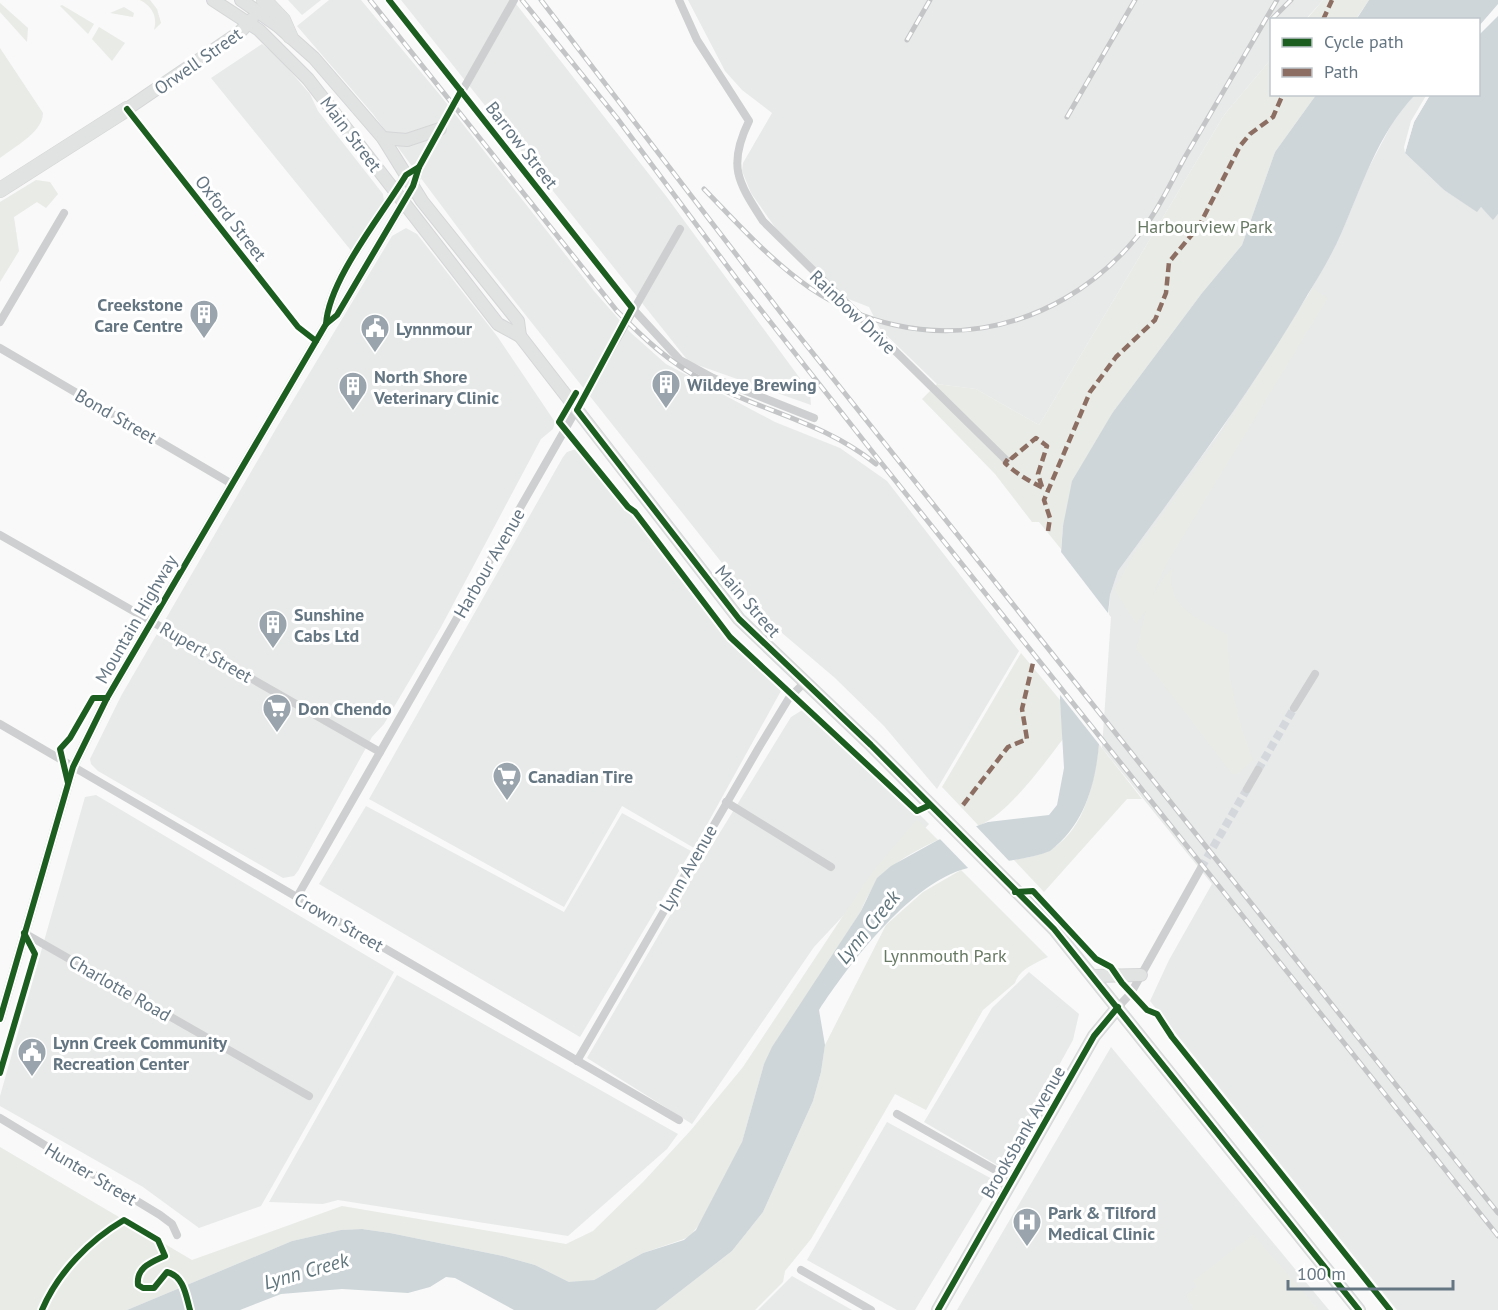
<svg xmlns="http://www.w3.org/2000/svg" width="1498" height="1310" font-family="'PT Sans',sans-serif">
<style>
.built{fill:#e8e9e9}
.green{fill:#e8ebe6}
.water{fill:#ced6d9}
.pier{fill:#f9f9f9}
.lines{fill:none;stroke-linecap:round;stroke-linejoin:round}
.minor-tunnel{stroke:#d4d8dc;stroke-width:8;stroke-dasharray:8 4;stroke-linecap:butt}
.secondary-casing{stroke:#d5d6d7;stroke-width:14}
.motorway-casing{stroke:#d5d6d6;stroke-width:16}
.minor{stroke:#cecfd0;stroke-width:8}
.tertiary{stroke:#cecfd0;stroke-width:10}
.secondary{stroke:#e1e2e2;stroke-width:12}
.motorway{stroke:#e1e2e2;stroke-width:15}
.rail-casing{stroke:#c3c5c6;stroke-width:5}
.rail{stroke:#fff;stroke-width:3;stroke-dasharray:9;stroke-linecap:butt}
.quiet{stroke:#8d6e63;stroke-width:4.5;stroke-dasharray:9 4.5;stroke-linecap:butt}
.cycleway-casing{stroke:#fff;stroke-width:10}
.cycleway{stroke:#1b5e20;stroke-width:6}
.labels{text-anchor:middle;dominant-baseline:central;stroke-width:6;stroke-linejoin:round;paint-order:stroke}
.street-label{font-size:18px;fill:#657683;stroke:#fff}
.park-label{font-size:18px;fill:#687a64;stroke:#fff}
.poi-label{font-size:18px;font-weight:bold;fill:#657683;stroke:#fff;text-anchor:start}
.water-label{font-size:20px;font-style:italic;fill:#60757c;stroke:#fff}
</style>
<rect width="100%" height="100%" fill="#f9f9f9"/>
<g class="built">
<polygon points="288,0 321,0 302,15"/>
<polygon points="329,0 361,0 440,95 594,291 630,332 666,364 775,422 840,448 887,481 1019,651 937,789 884,726 835,678 768,621 482,260 373,114 297,26"/>
<polygon points="401,0 513,0 666,196 810,392 811,405 689,362"/>
<polygon points="688,0 1323,0 1306,19 1272,20 1271,59 1224,115 1039,425 976,389 937,384 880,329 869,307 846,298 779,233 751,193 742,171 743,163 772,113 742,90 725,71"/>
<polygon points="262,44 278,57 310,94 318,111 383,194 384,201 353,253 211,78"/>
<polygon points="1415,95 1430,95 1414,122 1405,153 1444,190 1477,211 1481,207 1493,219 1498,214 1498,1310 1397,1310 1150,1001 1169,960 1212,884 1099,744 1110,595 1118,571 1221,430 1308,295 1340,236 1366,173 1397,114"/>
<polygon points="406,228 417,234 497,336 555,422 553,429 541,439 441,627 384,724 372,737 298,871 294,876 283,878 98,771 91,764 90,759 121,696 277,427 392,236"/>
<polygon points="579,448 590,454 718,618 756,660 778,679 782,689 694,848 622,806 564,907 369,799 563,457 567,452"/>
<polygon points="804,709 818,713 929,824 814,947 692,1124 587,1058 692,878 791,717"/>
<polygon points="96,795 394,972 261,1206 199,1228 143,1187 0,1106 0,1096 85,797"/>
<polygon points="366,806 564,912 622,813 691,851 580,1037 319,884"/>
<polygon points="1029,972 1079,1014 1073,1040 1002,1168 924,1122 992,1008"/>
<polygon points="397,975 678,1134 667,1149 568,1236 338,1200 323,1204 269,1202"/>
<polygon points="1111,1047 1329,1310 957,1310"/>
<polygon points="887,1122 994,1180 915,1310 897,1310 807,1260"/>
<polygon points="792,1276 852,1310 758,1310"/>
</g>
<g class="green">
<path d="M140 0H150L157 9 161 23 154 30C158 17 152 6 140 0Z"/>
<polygon points="1323,0 1369,0 1356,19 1306,20"/>
<polygon points="0,3 28,28 27,42 0,12"/>
<polygon points="62,5 94,24 88,34 60,6"/>
<polygon points="124,7 134,13 133,17 110,13"/>
<polygon points="99,27 125,43 112,61 92,39"/>
<path d="M0 48 43 113C43 132 14 147 0 158Z"/>
<polygon points="1271,59 1272,94 1316,95 1275,152 1242,245 1202,293 1113,412 1063,526 1061,549 1039,522 1032,522 995,474 922,399 937,384 976,389 1039,425 1224,115"/>
<polygon points="36,180 50,182 58,194 46,208 37,202 14,217 19,251 0,282 0,202"/>
<path d="M1313 288 1328 298 1167 563 1152 596 1164 577 1173 568C1164 607 1199 619 1228 635 1227 678 1238 720 1253 760L1238 774H1232L1136 649 1146 610 1136 624 1114 589 1134 554 1219 437Z"/>
<path d="M1021 653 1060 700 1063 739C1043 765 1009 813 979 826L942 787Z"/>
<path d="M1099 744 1142 799H1127L1044 892 1014 860C1022 858 1033 857 1041 854 1084 838 1094 784 1099 744Z"/>
<path d="M917 819 938 840C900 858 877 872 861 911L764 1064 742 1142 733 1163 703 1220 690 1236 684 1239 643 1253 594 1280 581 1282H569L535 1265 503 1256 390 1233 362 1229 342 1230 292 1241 127 1310H0V1147L192 1260 342 1206 566 1244 593 1231 643 1182 691 1130 743 1067 872 872Z"/>
<path d="M961 870 1048 957C1036 963 1019 969 1015 983L983 1010 926 1110 895 1094 811 1239 785 1271 783 1282 755 1310H656L732 1251 763 1212 813 1101 821 1072 825 1045 886 925 923 892Z"/>
<polygon points="1253,1234 1319,1310 1193,1310 1186,1295 1196,1286 1193,1281"/>
</g>
<g class="water">
<polygon points="1369,0 1498,0 1498,4 1479,26 1478,20 1356,20"/>
<polygon points="1498,16 1498,214 1493,220 1481,207 1477,212 1444,190 1405,153 1414,122 1430,95 1478,94 1479,35"/>
<path d="M1316 95H1415C1378 133 1362 186 1341 234 1332 254 1320 275 1308 294 1252 391 1184 481 1118 571L1110 595C1107 622 1104 650 1103 677 1099 738 1104 809 1050 851 1022 862 990 861 961 870 907 888 850 963 819 1010L825 1045 821 1072 813 1101 763 1212 732 1251 656 1310H514L455 1278 446 1277 430 1287 408 1293 342 1289 281 1294 240 1310H127L292 1241 341 1230 362 1229 390 1233 503 1256 535 1265 569 1282 594 1280 643 1253 684 1240 696 1230 742 1142 764 1064 772 1047 861 911 877 878 891 866 938 840 988 822 1049 815 1057 805 1064 768 1060 700 1059 580 1063 526 1072 481 1113 412 1202 293 1242 245 1275 152Z"/>
</g>
<g class="pier">
<polygon points="1427,94 1430,95 1414,122 1405,153 1404,147 1411,121"/>
<polygon points="1058,548 1111,617 1102,748 1057,691"/>
<polygon points="974,824 1011,863 971,871 938,837"/>
</g>
<g class="lines">
<g class="minor-tunnel">
<polyline points="1258,770 1294,708"/>
<polyline points="1201,868 1247,789"/>
</g>
<g class="secondary-casing">
<g id="secondary">
<polyline points="213,0 259,30 308,79 498,324 520,336 739,619 871,745 1054,929 1359,1310"/>
<polyline points="241,0 278,26 314,58 383,138 422,201 518,321 520,336"/>
<polyline points="127,109 240,32 252,19"/>
<polyline points="383,138 407,140 440,129"/>
<polyline points="1094,976 1141,975"/>
<polyline points="938,1310 1094,1036 1118,1007"/>
</g>
</g>
<g class="motorway-casing">
<g id="motorway">
<polyline points="264,0 283,20 290,36"/>
<polyline points="0,190 127,109"/>
</g>
</g>
<g class="minor">
<polyline points="389,0 632,308 680,360 713,378 814,418"/>
<path d="M679 0 697 40 749 121C727 166 738 182 763 221L1006 460"/>
<polyline points="127,109 298,327 316,341"/>
<polyline points="419,167 514,0"/>
<polyline points="0,322 64,213"/>
<polyline points="0,348 232,484"/>
<polyline points="0,535 380,752"/>
<polyline points="1294,708 1315,674"/>
<polyline points="0,724 679,1120"/>
<polyline points="1247,789 1258,770"/>
<polyline points="726,802 831,867"/>
<polyline points="297,897 680,229"/>
<polyline points="24,933 309,1096"/>
<polyline points="1118,1007 1131,993 1201,868"/>
<polyline points="577,1061 758,749 789,698 806,681"/>
<polyline points="897,1114 1013,1180"/>
<polyline points="0,1118 160,1215 172,1224 177,1235"/>
<polyline points="801,1270 871,1310"/>
</g>
<g class="tertiary">
<path d="M326 324C329 279 382 215 406 175L411 172"/>
<polyline points="0,1019 73,767 107,698 326,324 337,315 413,186 419,167"/>
</g>
<use href="#secondary" class="secondary"/>
<use href="#motorway" class="motorway"/>
<g class="rail-casing">
<g id="rail">
<path d="M370 0 617 311C643 338 670 363 703 380 762 412 822 421 876 464"/>
<polyline points="522,0 617,118 739,282 871,450 1498,1236"/>
<polyline points="541,0 788,322 1498,1213"/>
<polyline points="1272,19 1291,0"/>
<polyline points="907,40 930,0"/>
<polyline points="1067,117 1135,0"/>
<path d="M704 189C737 223 770 260 810 288 918 361 1053 338 1136 238 1156 215 1170 184 1185 157 1216 105 1246 52 1277 0"/>
</g>
</g>
<use href="#rail" class="rail"/>
<g class="quiet">
<polyline points="1323,20 1332,0"/>
<path d="M1042 487 1038 474 1047 446 1036 438 1012 458 1010 456 1005 463C1018 475 1032 483 1048 490"/>
<polyline points="1048,531 1050,518 1044,500 1090,392 1116,357 1155,320 1166,293 1169,262 1199,226 1240,146 1250,134 1273,117 1283,94"/>
<polyline points="963,805 1008,747 1027,739 1022,709 1033,663"/>
</g>
<g class="cycleway-casing">
<g id="cycleway">
<polyline points="389,0 632,308 577,410 739,619 871,745 1054,929 1359,1310"/>
<polyline points="127,109 298,327 316,341"/>
<path d="M326 324C329 279 382 215 406 175L419 167"/>
<polyline points="576,393 559,422 628,507 635,512 730,637 917,811 930,805"/>
<polyline points="68,783 60,749 70,738 93,698 107,698"/>
<polyline points="1015,892 1033,891 1096,959 1111,967 1122,983 1147,1010 1157,1014 1172,1037 1390,1310"/>
<polyline points="0,1019 73,767 107,698 326,324 337,315 413,186 419,167 461,91"/>
<polyline points="0,1073 35,954 24,933"/>
<path d="M42 1310C58 1272 90 1240 124 1220L158 1240 165 1256C152 1262 136 1267 138 1285L143 1288H154L167 1272C184 1276 186 1296 190 1310"/>
<polyline points="938,1310 1094,1036 1118,1007"/>
</g>
</g>
<use href="#cycleway" class="cycleway"/>
</g>
<defs>
<g id="building-pin" transform="scale(1.5)"><path d="M0 17L-7.5 6A9.5 9.5 0 1 1 7.5 6Z" fill="#99a4ac" stroke="#fff"/><path d="M-4-6H4V6H1V3H-1V6H-4ZM-2.5-4.3h1.7v1.8h-1.7ZM.8-4.3h1.7v1.8H.8ZM-2.5-1h1.7V.8h-1.7ZM.8-1h1.7V.8H.8Z" fill="#fff"/></g>
<g id="civic-pin" transform="scale(1.5)"><path d="M0 17L-7.5 6A9.5 9.5 0 1 1 7.5 6Z" fill="#99a4ac" stroke="#fff"/><path d="M-.6-6.5H3V-4.5H.6V-3L4-1V1h2V6H-6V1h2V-1L-.6-3ZM-1.2 2.5V6h2.4V2.5Z" fill="#fff"/></g>
<g id="supermarket-pin" transform="scale(1.5)"><path d="M0 17L-7.5 6A9.5 9.5 0 1 1 7.5 6Z" fill="#99a4ac" stroke="#fff"/><path d="M-6-5.5h2.5l.6 2H6L4.5 2H-2.5L-4.4-4H-6ZM-1.5 3.2a1.3 1.3 0 1 0 .1 0ZM3 3.2a1.3 1.3 0 1 0 .1 0Z" fill="#fff"/></g>
<g id="hospital-pin" transform="scale(1.5)"><path d="M0 17L-7.5 6A9.5 9.5 0 1 1 7.5 6Z" fill="#99a4ac" stroke="#fff"/><path d="M-5-5h3v3.5h4V-5h3V5h-3V1.5h-4V5h-3Z" fill="#fff"/></g>
</defs>
<g fill-rule="evenodd">
<use href="#building-pin" x="204" y="314"/>
<use href="#civic-pin" x="375" y="328"/>
<use href="#building-pin" x="666" y="384"/>
<use href="#building-pin" x="353" y="386"/>
<use href="#building-pin" x="273" y="624"/>
<use href="#supermarket-pin" x="277" y="708"/>
<use href="#supermarket-pin" x="507" y="776"/>
<use href="#civic-pin" x="32" y="1052"/>
<use href="#hospital-pin" x="1027" y="1222"/>
</g>
<g class="labels">
<g class="street-label">
<text transform="translate(198 61) rotate(-35)">Orwell Street</text>
<text transform="translate(351 134) rotate(53)">Main Street</text>
<text transform="translate(522 145) rotate(52)">Barrow Street</text>
<text transform="translate(231 218) rotate(52)">Oxford Street</text>
<text transform="translate(853 312) rotate(44)">Rainbow Drive</text>
<text transform="translate(116 416) rotate(30)">Bond Street</text>
<text transform="translate(489 563) rotate(-60)">Harbour Avenue</text>
<text transform="translate(748 601) rotate(49)">Main Street</text>
<text transform="translate(136 619) rotate(-60)">Mountain Highway</text>
<text transform="translate(206 652) rotate(30)">Rupert Street</text>
<text transform="translate(688 868) rotate(-60)">Lynn Avenue</text>
<text transform="translate(339 922) rotate(30)">Crown Street</text>
<text transform="translate(120 988) rotate(30)">Charlotte Road</text>
<text transform="translate(1023 1132) rotate(-60)">Brooksbank Avenue</text>
<text transform="translate(91 1174) rotate(31)">Hunter Street</text>
</g>
<g class="park-label">
<text x="1205" y="226">Harbourview Park</text>
<text x="945" y="955">Lynnmouth Park</text>
</g>
<g class="poi-label">
<text x="183" y="304" text-anchor="end">Creekstone<tspan x="183" dy="21">Care Centre</tspan></text>
<text x="396" y="328">Lynnmour</text>
<text x="374" y="376">North Shore<tspan x="374" dy="21">Veterinary Clinic</tspan></text>
<text x="687" y="384">Wildeye Brewing</text>
<text x="294" y="614">Sunshine<tspan x="294" dy="21">Cabs Ltd</tspan></text>
<text x="298" y="708">Don Chendo</text>
<text x="528" y="776">Canadian Tire</text>
<text x="53" y="1042">Lynn Creek Community<tspan x="53" dy="21">Recreation Center</tspan></text>
<text x="1048" y="1212">Park &amp; Tilford<tspan x="1048" dy="21">Medical Clinic</tspan></text>
</g>
<g class="water-label">
<text transform="translate(868 927) rotate(-51)">Lynn Creek</text>
<text transform="translate(306 1271) rotate(-16)">Lynn Creek</text>
</g>
</g>
<rect x="1270" y="18" width="210" height="78" fill="#ffffff" stroke="#c1c8cd" stroke-width="1.5"/>
<rect x="1282" y="38" width="30" height="9" fill="#1b5e20" stroke="#c1c8cd" stroke-width="1.5"/>
<text x="1324" y="48" font-size="18" fill="#657683">Cycle path</text>
<rect x="1282" y="68" width="30" height="9" fill="#8d6e63" stroke="#c1c8cd" stroke-width="1.5"/>
<text x="1324" y="78" font-size="18" fill="#657683">Path</text>
<path d="M1288 1280v9h165v-9" fill="none" stroke="#657683" stroke-width="3"/>
<text x="1297" y="1280" font-size="18" fill="#657683" stroke="#ffffff" stroke-width="4.5" paint-order="stroke">100 m</text>
</svg>
